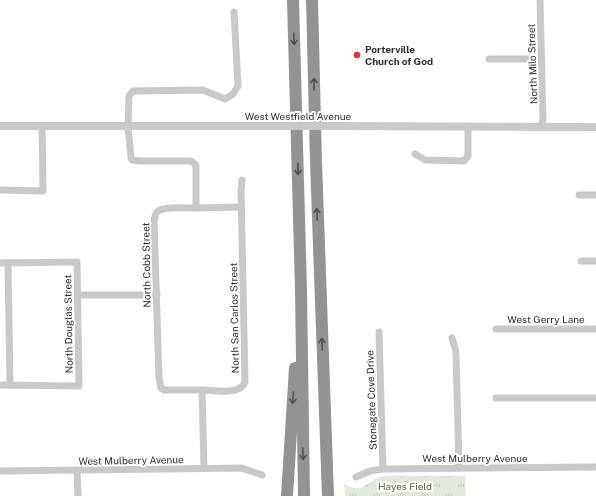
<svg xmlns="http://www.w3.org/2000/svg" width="596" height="496" font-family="'Public Sans',sans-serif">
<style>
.grass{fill:url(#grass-tufts)}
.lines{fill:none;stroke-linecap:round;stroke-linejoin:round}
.minor{stroke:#c9c9c9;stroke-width:7}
.tertiary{stroke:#c9c9c9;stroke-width:8}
.motorway{stroke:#939393;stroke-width:12}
.tertiary-bridge{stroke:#c9c9c9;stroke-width:8}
.oneway{stroke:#505050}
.poi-dot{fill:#db3643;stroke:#fff;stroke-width:1.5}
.labels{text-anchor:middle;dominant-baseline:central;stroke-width:4;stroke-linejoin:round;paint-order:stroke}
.poi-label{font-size:10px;font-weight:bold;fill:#2c2c2c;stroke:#fff;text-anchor:start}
.street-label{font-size:10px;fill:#2c2c2c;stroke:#fff}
.park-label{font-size:10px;fill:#4f653c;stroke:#fff}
</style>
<defs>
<pattern id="grass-tufts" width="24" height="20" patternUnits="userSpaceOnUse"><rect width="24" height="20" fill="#e2e9da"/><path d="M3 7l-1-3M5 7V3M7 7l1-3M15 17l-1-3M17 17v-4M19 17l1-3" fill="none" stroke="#c2c8bb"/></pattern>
</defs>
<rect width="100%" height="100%" fill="#fff"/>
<path class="grass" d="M386 476H465L466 496H345L344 484C366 496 366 478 386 476Z"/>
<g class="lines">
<g class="minor">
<polyline points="540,0 543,120 541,127"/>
<polyline points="489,59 542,59"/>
<polyline points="415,154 425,160 464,161 468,156 468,127"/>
<polyline points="0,190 43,191 42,126"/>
<polyline points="579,195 596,195"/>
<polyline points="196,208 241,207"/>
<polyline points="581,261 596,261"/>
<polyline points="0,263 77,262 79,386 0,385"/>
<polyline points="8,263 10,385"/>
<polyline points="78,295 157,295"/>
<polyline points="496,329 596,329"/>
<polyline points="379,332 383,469"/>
<polyline points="452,338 455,348 456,354 459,468"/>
<path d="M202 390C214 390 240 396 245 382L241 190 242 180"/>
<polyline points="496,398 596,398"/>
<path d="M204 468 202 390H164L161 388 159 378 154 221C155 218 155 214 157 212 162 206 188 208 196 208V166L195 164 191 161H139L132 160 131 158 128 127 129 96 133 91 203 90 225 99 233 94 238 86 234 12"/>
<polyline points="77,470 78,496"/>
<polyline points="0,471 242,468 262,475"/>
<polyline points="356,477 370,471 383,469 596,467"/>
</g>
<g class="tertiary">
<polyline points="0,126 283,126"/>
<polyline points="330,126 596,127"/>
</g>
<g class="motorway">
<polyline points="293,0 301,290 304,496"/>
<polyline points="312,0 316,162 328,496"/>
<polyline points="287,496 295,368"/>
</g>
<polyline class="tertiary-bridge" points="283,126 330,126"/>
</g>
<defs><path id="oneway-shaft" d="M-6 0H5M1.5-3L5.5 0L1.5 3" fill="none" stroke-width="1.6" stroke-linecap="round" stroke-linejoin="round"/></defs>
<g class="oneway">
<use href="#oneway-shaft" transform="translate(294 39) rotate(88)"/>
<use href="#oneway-shaft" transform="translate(314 84) rotate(-91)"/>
<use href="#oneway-shaft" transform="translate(298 169) rotate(89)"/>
<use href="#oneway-shaft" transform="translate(317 214) rotate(-92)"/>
<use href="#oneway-shaft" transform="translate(322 344) rotate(-92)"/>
<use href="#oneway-shaft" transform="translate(293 398) rotate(94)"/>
<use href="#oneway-shaft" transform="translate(303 454) rotate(89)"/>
</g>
<circle class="poi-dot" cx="357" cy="55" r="4"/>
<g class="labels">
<g class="poi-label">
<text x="365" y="49">Porterville<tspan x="365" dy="12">Church of God</tspan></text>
</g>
<g class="street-label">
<text transform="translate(532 64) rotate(-92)">North Milo Street</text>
<text x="298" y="116">West Westfield Avenue</text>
<text transform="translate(146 265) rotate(-91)">North Cobb Street</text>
<text transform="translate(234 318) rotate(-91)">North San Carlos Street</text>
<text x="546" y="319">West Gerry Lane</text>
<text transform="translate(68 324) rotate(-91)">North Douglas Street</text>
<text transform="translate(371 400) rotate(-92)">Stonegate Cove Drive</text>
<text x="475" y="458">West Mulberry Avenue</text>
<text transform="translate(131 460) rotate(-1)">West Mulberry Avenue</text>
</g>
<g class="park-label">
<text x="405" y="486">Hayes Field</text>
</g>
</g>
</svg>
